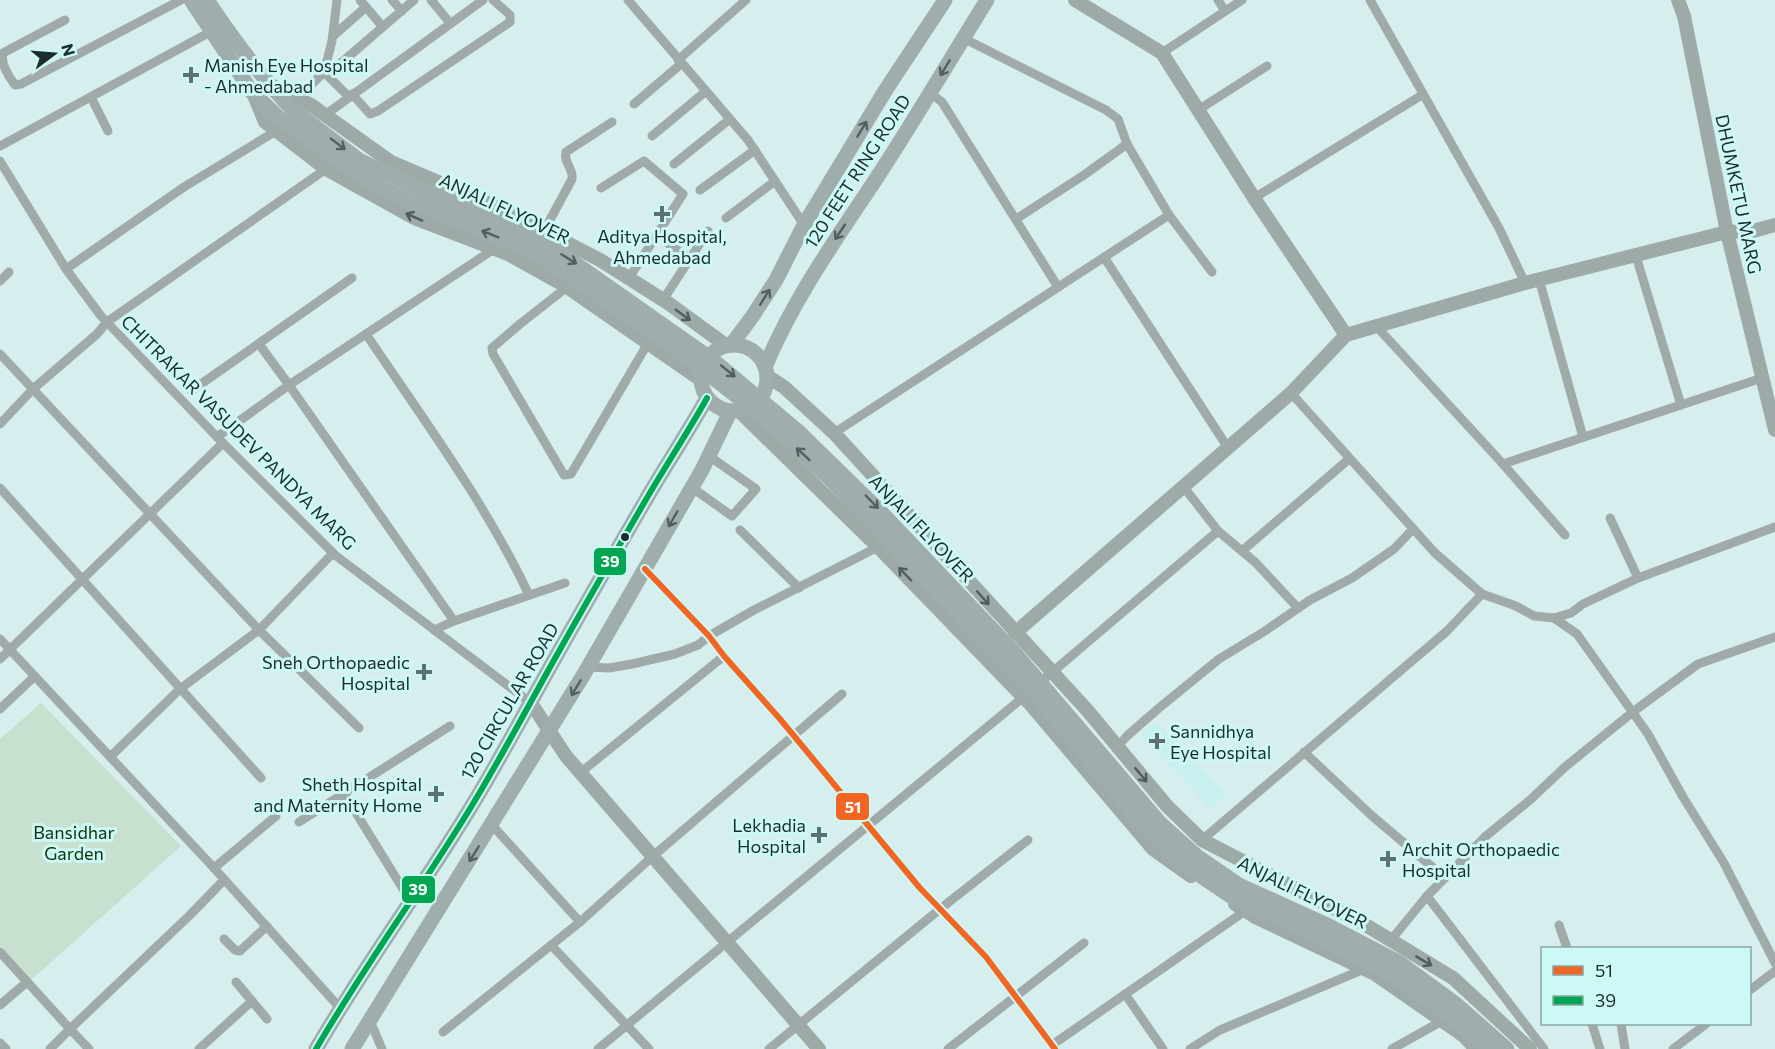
<svg xmlns="http://www.w3.org/2000/svg" width="1775" height="1049" font-family="Commissioner,sans-serif">
<style>
.built{fill:#c8f0ef}
.green{fill:#c7e0cf}
.lines{fill:none;stroke-linecap:round;stroke-linejoin:round}
.street{stroke:#a0aba9;stroke-width:9}
.secondary{stroke:#9eaaa8;stroke-width:14}
.primary{stroke:#9faeac;stroke-width:15}
.primary-bridge{stroke:#9faeac;stroke-width:15}
.bus-1-casing{stroke:#ccf8f6;stroke-width:10}
.bus-2-casing{stroke:#ccf8f6;stroke-width:10}
.bus-1{stroke:#f26522;stroke-width:6}
.bus-2{stroke:#00a651;stroke-width:6}
.oneway{stroke:#50615f}
.oneway2{stroke:#505f5e}
.poi-dot{fill:#5d7170;stroke:#ccf8f6;stroke-width:2}
.bus-dot{fill:#1c2d2c;stroke:#ccf8f6;stroke-width:2}
.labels{text-anchor:middle;dominant-baseline:central;stroke-width:6;stroke-linejoin:round;paint-order:stroke}
.poi-label{font-size:18px;fill:#1c2d2c;stroke:#ccf8f6;text-anchor:start}
.street-label{font-size:18px;fill:#1c2d2c;stroke:#ccf8f6}
.park-label{font-size:18px;fill:#0f3408;stroke:#ccf8f6}
.line-badge{stroke:#ccf8f6;stroke-width:2}
.badge-label{font-size:16px;text-anchor:middle;font-weight:bold;fill:#fff}
</style>
<rect width="100%" height="100%" fill="#d6eeed"/>
<polygon class="built" points="1155,722 1226,794 1211,809 1140,736"/>
<polygon class="green" points="41,703 181,846 31,980 0,946 0,739"/>
<g class="lines">
<g class="street">
<polyline points="337,0 332,41 324,72 349,97"/>
<polyline points="360,0 383,27"/>
<polyline points="392,0 402,11"/>
<polyline points="431,0 450,23"/>
<polyline points="628,0 748,140 804,225"/>
<polyline points="1218,0 1225,11"/>
<polyline points="1370,0 1499,228 1525,283"/>
<path d="M65 20 3 53C0 63 9 77 15 85L21 84 181 0"/>
<polyline points="333,36 366,7"/>
<polyline points="963,38 1106,110 1118,119 1127,144"/>
<polyline points="1162,53 1242,0"/>
<polyline points="678,60 746,0"/>
<polyline points="327,75 414,0"/>
<polyline points="930,93 942,102 1058,287"/>
<polyline points="352,94 370,114 378,111 510,22 510,15 493,0"/>
<polyline points="91,97 108,131"/>
<polyline points="298,98 324,72"/>
<polyline points="634,104 681,64"/>
<polyline points="1198,110 1267,66"/>
<polyline points="325,115 483,0"/>
<polyline points="652,136 705,92"/>
<polyline points="0,146 212,31"/>
<polyline points="0,161 66,269 101,316 217,437 335,555 531,703"/>
<polyline points="674,164 730,119"/>
<polyline points="601,188 644,161 683,194 629,278"/>
<polyline points="700,190 755,150"/>
<polyline points="1254,198 1422,95"/>
<polyline points="726,218 775,181"/>
<polyline points="1016,219 1084,175 1127,144 1169,215 1212,272"/>
<path d="M544 231 572 179C574 169 563 162 566 152L612 122"/>
<polyline points="666,242 689,258"/>
<path d="M494 249 366 334C423 419 485 502 529 595"/>
<polyline points="1636,256 1681,405"/>
<polyline points="1104,257 1228,448"/>
<polyline points="66,269 184,187 276,131"/>
<polyline points="1539,279 1583,437"/>
<polyline points="0,281 9,272"/>
<polyline points="567,287 520,324 492,348 493,354 564,475 571,474 648,343"/>
<polyline points="663,300 708,231"/>
<polyline points="1376,326 1503,464 1762,378"/>
<polyline points="259,344 289,385 366,334"/>
<polyline points="0,354 259,630 359,728"/>
<polyline points="191,391 352,278"/>
<polyline points="0,424 33,389 97,334 107,322 326,169"/>
<polyline points="834,433 1169,215"/>
<polyline points="217,437 289,385 454,621 434,630"/>
<polyline points="1503,464 1565,535"/>
<polyline points="691,487 732,516 756,489 709,456"/>
<polyline points="0,488 261,778"/>
<polyline points="1610,518 1638,578"/>
<polyline points="740,530 799,588"/>
<polyline points="1218,531 1255,562 1298,608"/>
<polyline points="1242,551 1349,459"/>
<polyline points="645,569 709,636 724,656 780,719 919,887 986,957 1055,1049"/>
<polyline points="1482,594 1516,606 1534,616 1554,618 1577,634 1648,734 1683,797 1724,863 1775,963"/>
<polyline points="1554,618 1571,613 1583,604 1638,578 1775,527"/>
<polyline points="454,621 565,583"/>
<polyline points="0,639 214,868 340,1008"/>
<polyline points="0,659 223,443"/>
<polyline points="588,667 609,668 632,664 675,654 698,645 709,636 754,610 878,547"/>
<polyline points="1036,686 1218,531 1183,486"/>
<polyline points="0,709 35,676"/>
<polyline points="1117,747 1128,735 1159,708 1219,659 1265,631 1310,600 1352,578 1394,549 1413,529"/>
<polyline points="1304,752 1371,815 1444,877"/>
<polyline points="110,757 180,689 259,630 333,553"/>
<polyline points="580,773 724,656"/>
<polyline points="345,795 411,902"/>
<polyline points="299,822 450,726"/>
<polyline points="492,825 580,922"/>
<polyline points="1202,840 1447,631 1482,594 1435,553 1291,393"/>
<polyline points="214,868 276,816"/>
<polyline points="1427,896 1544,1049"/>
<polyline points="1559,925 1567,948"/>
<polyline points="224,939 235,950 240,951 267,926"/>
<polyline points="1391,940 1427,896 1486,836 1530,800 1565,767 1634,711 1698,664 1775,637"/>
<polyline points="551,945 649,1049"/>
<polyline points="0,952 70,1029 50,1049"/>
<polyline points="236,982 267,1019"/>
<polyline points="1750,990 1775,971"/>
<polyline points="1125,994 1163,1049"/>
<polyline points="0,1005 27,982"/>
<polyline points="370,1021 382,1049"/>
<polyline points="1592,1024 1600,1049"/>
<polyline points="1621,1024 1625,1049"/>
<polyline points="443,1032 580,922 652,857 842,694"/>
<polyline points="0,1043 6,1049"/>
<polyline points="1052,1045 1245,911"/>
<polyline points="89,1049 70,1029 189,916 224,880"/>
<polyline points="199,1049 252,1001"/>
<polyline points="598,1049 1026,695"/>
<polyline points="769,1049 940,909 1028,840"/>
<polyline points="948,1049 1084,943"/>
<polyline points="1190,1049 1220,1030 1364,969"/>
<polyline points="1392,1049 1442,1021"/>
<polyline points="1673,1049 1706,1024"/>
</g>
<g class="secondary">
<polyline points="1678,0 1684,16 1727,232 1775,430"/>
<polyline points="271,85 311,105 391,162 506,211 600,260 668,303 727,346"/>
<polyline points="254,95 265,122 326,169 414,218 508,254 567,287 701,380"/>
<polyline points="1346,335 1525,283 1727,232 1753,231 1775,225"/>
<polyline points="767,376 784,387 834,433 1087,710 1167,806 1202,840 1364,924 1453,978 1530,1049"/>
<polyline points="740,412 878,547 1031,705 1153,849 1191,876"/>
<polyline points="1015,633 1291,393 1346,335 1254,198 1162,53 1075,0"/>
<polyline points="531,703 566,756 819,1049"/>
<polyline points="1235,904 1255,917 1375,974 1464,1036 1476,1049"/>
</g>
<g class="primary">
<polyline points="191,0 252,92 278,117"/>
<path d="M207 0C233 39 259 75 292 109"/>
<circle cx="734" cy="378" r="33"/>
<polyline points="731,345 752,317 776,280 804,225 885,91 945,0"/>
<path d="M765 367C793 300 834 242 874 182 913 123 949 61 987 0"/>
<path d="M316 1049C363 968 419 892 468 812 500 760 528 706 558 653 586 603 615 553 644 503 664 468 687 434 707 398"/>
<polyline points="352,1049 584,674 702,470 730,412"/>
</g>
<g class="primary-bridge">
<polyline points="292,109 359,160 420,190 529,236 569,259 714,361 799,432 879,510 1014,652 1160,823 1198,857 1239,885 1325,924 1400,963 1456,1004 1507,1049"/>
<polyline points="278,117 353,171 384,189 415,204 527,249 559,269 683,354 762,416 831,480 1036,695 1150,833 1189,868 1232,897 1319,937 1393,975 1448,1015 1489,1049"/>
</g>
<g class="bus-1-casing">
<polyline id="bus-1" points="645,569 709,636 724,656 780,719 919,887 986,957 1055,1049"/>
</g>
<g class="bus-2-casing">
<path id="bus-2" d="M316 1049C363 968 419 892 468 812 500 760 528 706 558 653 586 603 615 553 644 503 664 468 687 434 707 398"/>
</g>
<use href="#bus-1" class="bus-1"/>
<use href="#bus-2" class="bus-2"/>
</g>
<defs><path id="oneway-shaft" d="M-6 0H5M1.5-3L5.5 0L1.5 3" fill="none" stroke-width="1.6" stroke-linecap="round" stroke-linejoin="round" transform="scale(1.5)"/></defs>
<g class="oneway">
<use href="#oneway-shaft" transform="translate(945 68) rotate(121)"/>
<use href="#oneway-shaft" transform="translate(862 129) rotate(-59)"/>
<use href="#oneway-shaft" transform="translate(338 144) rotate(37)"/>
<use href="#oneway-shaft" transform="translate(840 232) rotate(124)"/>
<use href="#oneway-shaft" transform="translate(490 234) rotate(-158)"/>
<use href="#oneway-shaft" transform="translate(569 259) rotate(32)"/>
<use href="#oneway-shaft" transform="translate(765 297) rotate(-58)"/>
<use href="#oneway-shaft" transform="translate(728 371) rotate(39)"/>
<use href="#oneway-shaft" transform="translate(803 454) rotate(-137)"/>
<use href="#oneway-shaft" transform="translate(872 502) rotate(46)"/>
<use href="#oneway-shaft" transform="translate(673 519) rotate(120)"/>
<use href="#oneway-shaft" transform="translate(576 688) rotate(121)"/>
<use href="#oneway-shaft" transform="translate(474 854) rotate(122)"/>
</g>
<g class="oneway2">
<use href="#oneway-shaft" transform="translate(414 217) rotate(-156)"/>
<use href="#oneway-shaft" transform="translate(683 315) rotate(36)"/>
<use href="#oneway-shaft" transform="translate(905 574) rotate(-134)"/>
<use href="#oneway-shaft" transform="translate(983 598) rotate(48)"/>
<use href="#oneway-shaft" transform="translate(1141 775) rotate(50)"/>
<use href="#oneway-shaft" transform="translate(1424 961) rotate(31)"/>
</g>
<g class="poi-dot">
<path d="M188 66h6v6h6v6h-6v6h-6v-6h-6v-6h6z"/>
<path d="M659 205h6v6h6v6h-6v6h-6v-6h-6v-6h6z"/>
<path d="M421 663h6v6h6v6h-6v6h-6v-6h-6v-6h6z"/>
<path d="M1154 732h6v6h6v6h-6v6h-6v-6h-6v-6h6z"/>
<path d="M433 785h6v6h6v6h-6v6h-6v-6h-6v-6h6z"/>
<path d="M816 826h6v6h6v6h-6v6h-6v-6h-6v-6h6z"/>
<path d="M1385 850h6v6h6v6h-6v6h-6v-6h-6v-6h6z"/>
</g>
<circle class="bus-dot" cx="625" cy="537" r="5"/>
<g class="labels">
<g class="poi-label">
<text x="204" y="65">Manish Eye Hospital<tspan x="204" dy="21">- Ahmedabad</tspan></text>
<text x="662" y="236" text-anchor="middle">Aditya Hospital,<tspan x="662" dy="21">Ahmedabad</tspan></text>
<text x="410" y="662" text-anchor="end">Sneh Orthopaedic<tspan x="410" dy="21">Hospital</tspan></text>
<text x="1170" y="731">Sannidhya<tspan x="1170" dy="21">Eye Hospital</tspan></text>
<text x="422" y="784" text-anchor="end">Sheth Hospital<tspan x="422" dy="21">and Maternity Home</tspan></text>
<text x="806" y="825" text-anchor="end">Lekhadia<tspan x="806" dy="21">Hospital</tspan></text>
<text x="1402" y="849">Archit Orthopaedic<tspan x="1402" dy="21">Hospital</tspan></text>
</g>
<g class="street-label">
<text transform="translate(857 171) rotate(-57)">120 FEET RING ROAD</text>
<text transform="translate(1739 194) rotate(78)">DHUMKETU MARG</text>
<text transform="translate(505 208) rotate(25)">ANJALI FLYOVER</text>
<text transform="translate(239 432) rotate(45)">CHITRAKAR VASUDEV PANDYA MARG</text>
<text transform="translate(922 528) rotate(46)">ANJALI FLYOVER</text>
<text transform="translate(509 701) rotate(-60)">120 CIRCULAR ROAD</text>
<text transform="translate(1303 892) rotate(26)">ANJALI FLYOVER</text>
</g>
<g class="park-label">
<text x="74" y="832">Bansidhar<tspan x="74" dy="21">Garden</tspan></text>
</g>
</g>
<g class="line-badge">
<rect x="593" y="547" width="34" height="29" rx="6" fill="#00a651"/>
<rect x="835" y="792" width="35" height="29" rx="6" fill="#f26522"/>
<rect x="401" y="875" width="35" height="29" rx="6" fill="#00a651"/>
</g>
<g class="badge-label">
<text x="610" y="567">39</text>
<text x="853" y="813">51</text>
<text x="418" y="895">39</text>
</g>
<rect x="1541" y="947" width="210" height="78" fill="#ccf8f6" stroke="#86a7a5" stroke-width="1.5"/>
<rect x="1553" y="966" width="30" height="9" fill="#f26522" stroke="#86a7a5" stroke-width="1.5"/>
<text x="1595" y="977" font-size="18" fill="#1c2d2c">51</text>
<rect x="1553" y="996" width="30" height="9" fill="#00a651" stroke="#86a7a5" stroke-width="1.5"/>
<text x="1595" y="1007" font-size="18" fill="#1c2d2c">39</text>
<g transform="translate(54 54) rotate(74)" stroke="#ccf8f6" stroke-width="4.5" paint-order="stroke">
<path d="M0-4.5L10 22L0 15L-10 22Z" fill="#1c2d2c"/>
<text y="-9" font-size="16" font-weight="bold" text-anchor="middle" fill="#1c2d2c">N</text>
</g>
</svg>
